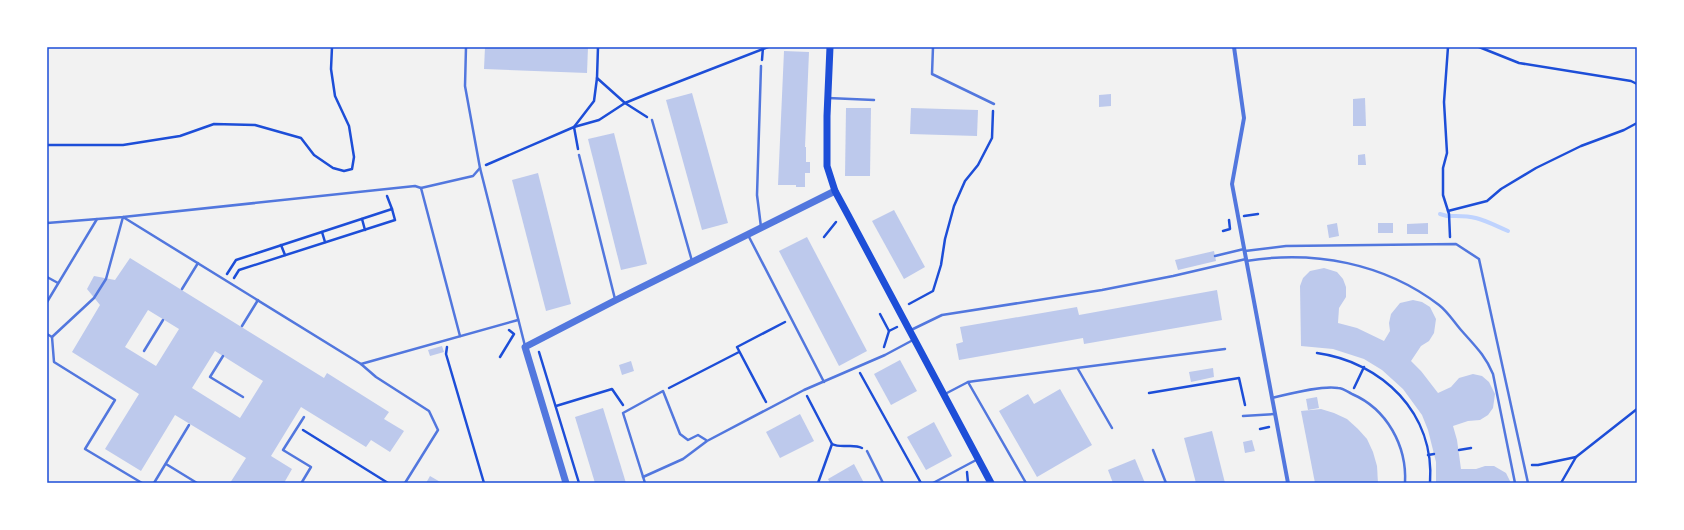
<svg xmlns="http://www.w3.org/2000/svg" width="1684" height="530" font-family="Rubik,sans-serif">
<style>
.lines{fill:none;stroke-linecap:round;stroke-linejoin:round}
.stream{stroke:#bfd3fe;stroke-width:4}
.building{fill:#bdc9ec;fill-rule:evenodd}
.path{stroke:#1d4ed8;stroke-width:2.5}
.service{stroke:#5277de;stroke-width:2.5}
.minor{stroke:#5277de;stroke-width:4}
.tertiary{stroke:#5277de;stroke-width:7}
.secondary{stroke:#1d4ed8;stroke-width:7}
.neatline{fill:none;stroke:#1d4ed8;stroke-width:1.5}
</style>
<rect width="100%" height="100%" fill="#f2f2f2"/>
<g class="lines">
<g class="stream">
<polyline points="1440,214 1447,216"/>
<path d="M1451 216C1477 215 1485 221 1508 231"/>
</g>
</g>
<g class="building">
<polygon points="485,47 588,47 587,73 484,69"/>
<polygon points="784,51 809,52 805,147 806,147 806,162 810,162 810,173 805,173 805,187 796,187 796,185 778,185"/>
<polygon points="692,93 728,223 702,230 666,100"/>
<polygon points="1111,94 1111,106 1099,107 1099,95"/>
<polygon points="1365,98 1366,126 1353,126 1353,99"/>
<polygon points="846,108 871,108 870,176 845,176"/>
<polygon points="911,108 978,110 977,136 910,134"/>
<polygon points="614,133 647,264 621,270 588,139"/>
<polygon points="1365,154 1366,165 1358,165 1358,155"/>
<polygon points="538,173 571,304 546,311 512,180"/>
<polygon points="894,210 925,267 904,279 872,221"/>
<polygon points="1337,223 1339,236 1329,238 1327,225"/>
<rect x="1378" y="223" width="15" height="10"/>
<polygon points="1428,223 1428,234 1407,234 1407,224"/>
<polygon points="807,237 867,351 839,366 779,251"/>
<polygon points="1214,251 1216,261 1178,270 1175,260"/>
<path d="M130 258 324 378 327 373 389 412 384 419 404 431 390 452 371 440 366 447 301 407 271 456 292 469 284 483H230L246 458 175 415 141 471 105 449 139 394 72 352 100 305 87 289 94 276 115 280ZM148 310 179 329 156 366 125 347ZM215 351 263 381 240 418 192 388Z"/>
<polygon points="1324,268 1337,272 1343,279 1346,287 1346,297 1339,308 1338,323 1357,328 1384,341 1390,331 1389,323 1391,314 1400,303 1413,300 1422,302 1430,307 1436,319 1434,333 1429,341 1421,346 1411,361 1421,371 1438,393 1451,387 1459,378 1473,374 1482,376 1489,382 1495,394 1493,408 1488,415 1480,420 1468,421 1453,426 1457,440 1461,469 1476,469 1485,466 1494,466 1506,473 1511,483 1436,483 1436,462 1428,430 1422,415 1403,389 1382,370 1364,359 1333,349 1301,346 1300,286 1303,278 1310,271"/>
<polygon points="1217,290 1222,320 1084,344 1083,338 959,360 956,344 963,342 960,327 1077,307 1079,315"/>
<polygon points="442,346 444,352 430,356 428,350"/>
<polygon points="900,360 917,391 891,405 874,374"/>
<polygon points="631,361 634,371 622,375 619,365"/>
<polygon points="1213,368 1214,377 1191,382 1189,372"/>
<polygon points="1060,389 1092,445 1037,477 999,411 1028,394 1034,404"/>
<polygon points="1317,397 1319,408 1308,410 1306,399"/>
<polygon points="603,408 607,421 626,483 595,483 575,417"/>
<polygon points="1321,409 1334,413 1347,419 1358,429 1367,439 1373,452 1377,466 1378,483 1315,483 1301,411"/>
<polygon points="800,414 814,441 780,458 766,432"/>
<polygon points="934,422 952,456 926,470 907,437"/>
<polygon points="1212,431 1225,483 1196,483 1184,438"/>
<polygon points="1252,440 1255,451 1245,453 1243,442"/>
<polygon points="1135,459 1145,483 1113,483 1108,470"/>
<polygon points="854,464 864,483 830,483 828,479"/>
<polygon points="430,476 442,483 426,483"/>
</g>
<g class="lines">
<g class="path">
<polyline points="1448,47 1444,102 1447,153 1443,168 1443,195 1449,214 1450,237"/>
<polyline points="1479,47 1519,63 1631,81 1637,84"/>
<polyline points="762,60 763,47"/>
<polyline points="597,78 625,103 647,117"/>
<polyline points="47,145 123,145 180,136 214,124 255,125 301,138 314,155 333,168 344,171 352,169 354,157 349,126 335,96 331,69 332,47"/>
<polyline points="578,149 574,127 594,101 597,78 598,47"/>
<polyline points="486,165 574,127 599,120 625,103 647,94 768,47"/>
<polyline points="387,196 392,209"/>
<polyline points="1448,211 1487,201 1501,189 1536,168 1581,146 1624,130 1637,123"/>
<polyline points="1244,216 1258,214"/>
<polyline points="362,219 365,230"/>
<polyline points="1223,231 1230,229 1229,220"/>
<polyline points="322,232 325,242"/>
<polyline points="824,237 836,222"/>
<polyline points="281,245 285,255"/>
<polyline points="227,274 236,260 392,209 395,220 239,270 234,278"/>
<polyline points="909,304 933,291 941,265 945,239 954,206 965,181 978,165 992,138 993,111"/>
<polyline points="880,314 889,331 897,327"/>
<polyline points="447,347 446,354 484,483"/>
<polyline points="884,347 889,331"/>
<polyline points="539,352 579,483"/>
<path d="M1317 353C1382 362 1435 413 1430 483"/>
<polyline points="500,357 514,334 509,330"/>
<polyline points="860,373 921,483"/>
<polyline points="669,388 739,352"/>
<polyline points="1354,388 1364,367"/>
<polyline points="1149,393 1239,378 1245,405"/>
<path d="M807 396 832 444C842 449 852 443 862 448"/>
<polyline points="766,402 737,347 785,322"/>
<polyline points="556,406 612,389 623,405"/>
<polyline points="1260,429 1269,427"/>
<polyline points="303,430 388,483"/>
<polyline points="1459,450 1471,448"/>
<polyline points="1428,455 1434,454"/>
<polyline points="1532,465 1538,465 1576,457"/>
<polyline points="967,472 968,483"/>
<polyline points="818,483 832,444"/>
<polyline points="1561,483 1576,457 1637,409"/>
</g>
<g class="service">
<polyline points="466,47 465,86 480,168 525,346"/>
<polyline points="933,47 932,74 994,104"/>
<polyline points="828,98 874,100"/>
<polyline points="652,120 692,261"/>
<polyline points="579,155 615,299"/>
<polyline points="421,188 460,336"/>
<polyline points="47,223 123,217 415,186 421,188 473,176 480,168"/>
<polyline points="761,227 757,195 761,66"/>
<polyline points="748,235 824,382"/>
<polyline points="1245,251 1286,246 1456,244 1479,259 1528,483"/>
<polyline points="1215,256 1244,249"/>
<path d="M1246 261C1314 250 1384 263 1439 305 1448 312 1454 322 1461 330 1475 346 1485 355 1493 374L1515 483"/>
<polyline points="47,277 58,283"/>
<polyline points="182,289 198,263"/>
<polyline points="47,302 97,219"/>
<polyline points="242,326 258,300"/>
<polyline points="911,330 942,315 1102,290 1173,276 1246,259"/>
<polyline points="47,334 52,337 94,298 106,279 123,217 361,364 376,377 429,411 438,430 405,483"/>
<polyline points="52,337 54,362 115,400 85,449 142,483"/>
<polyline points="144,351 163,320"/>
<polyline points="223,356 210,377 243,397"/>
<polyline points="361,364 518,320"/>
<polyline points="1078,369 1112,428"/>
<polyline points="968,382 1026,483"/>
<polyline points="945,394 968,382 975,381 1225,349"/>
<path d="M1272 398C1289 394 1322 385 1338 388 1343 388 1348 392 1352 394 1387 409 1407 446 1405 483"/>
<polyline points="1243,416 1275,414"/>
<polyline points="1153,450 1166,483"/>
<polyline points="867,451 883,483"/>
<polyline points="166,464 197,483"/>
<polyline points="643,477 683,459 707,441 804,390 885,355 913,340"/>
<polyline points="302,482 311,467 283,450 304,417"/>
<polyline points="154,483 189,425"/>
<polyline points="645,483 623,413 663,391 680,434 688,440 698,435 706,440"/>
<polyline points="933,483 978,459"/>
</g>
<polyline class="minor" points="1234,47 1244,118 1232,184 1288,483"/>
<polyline class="tertiary" points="566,483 525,347 616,300 835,191"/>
<polyline class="secondary" points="830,47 827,116 827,166 835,191 848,215 991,483"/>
</g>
<rect width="1684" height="530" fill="none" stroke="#ffffff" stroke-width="96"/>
<rect x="48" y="48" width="1588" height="434" class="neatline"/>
</svg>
